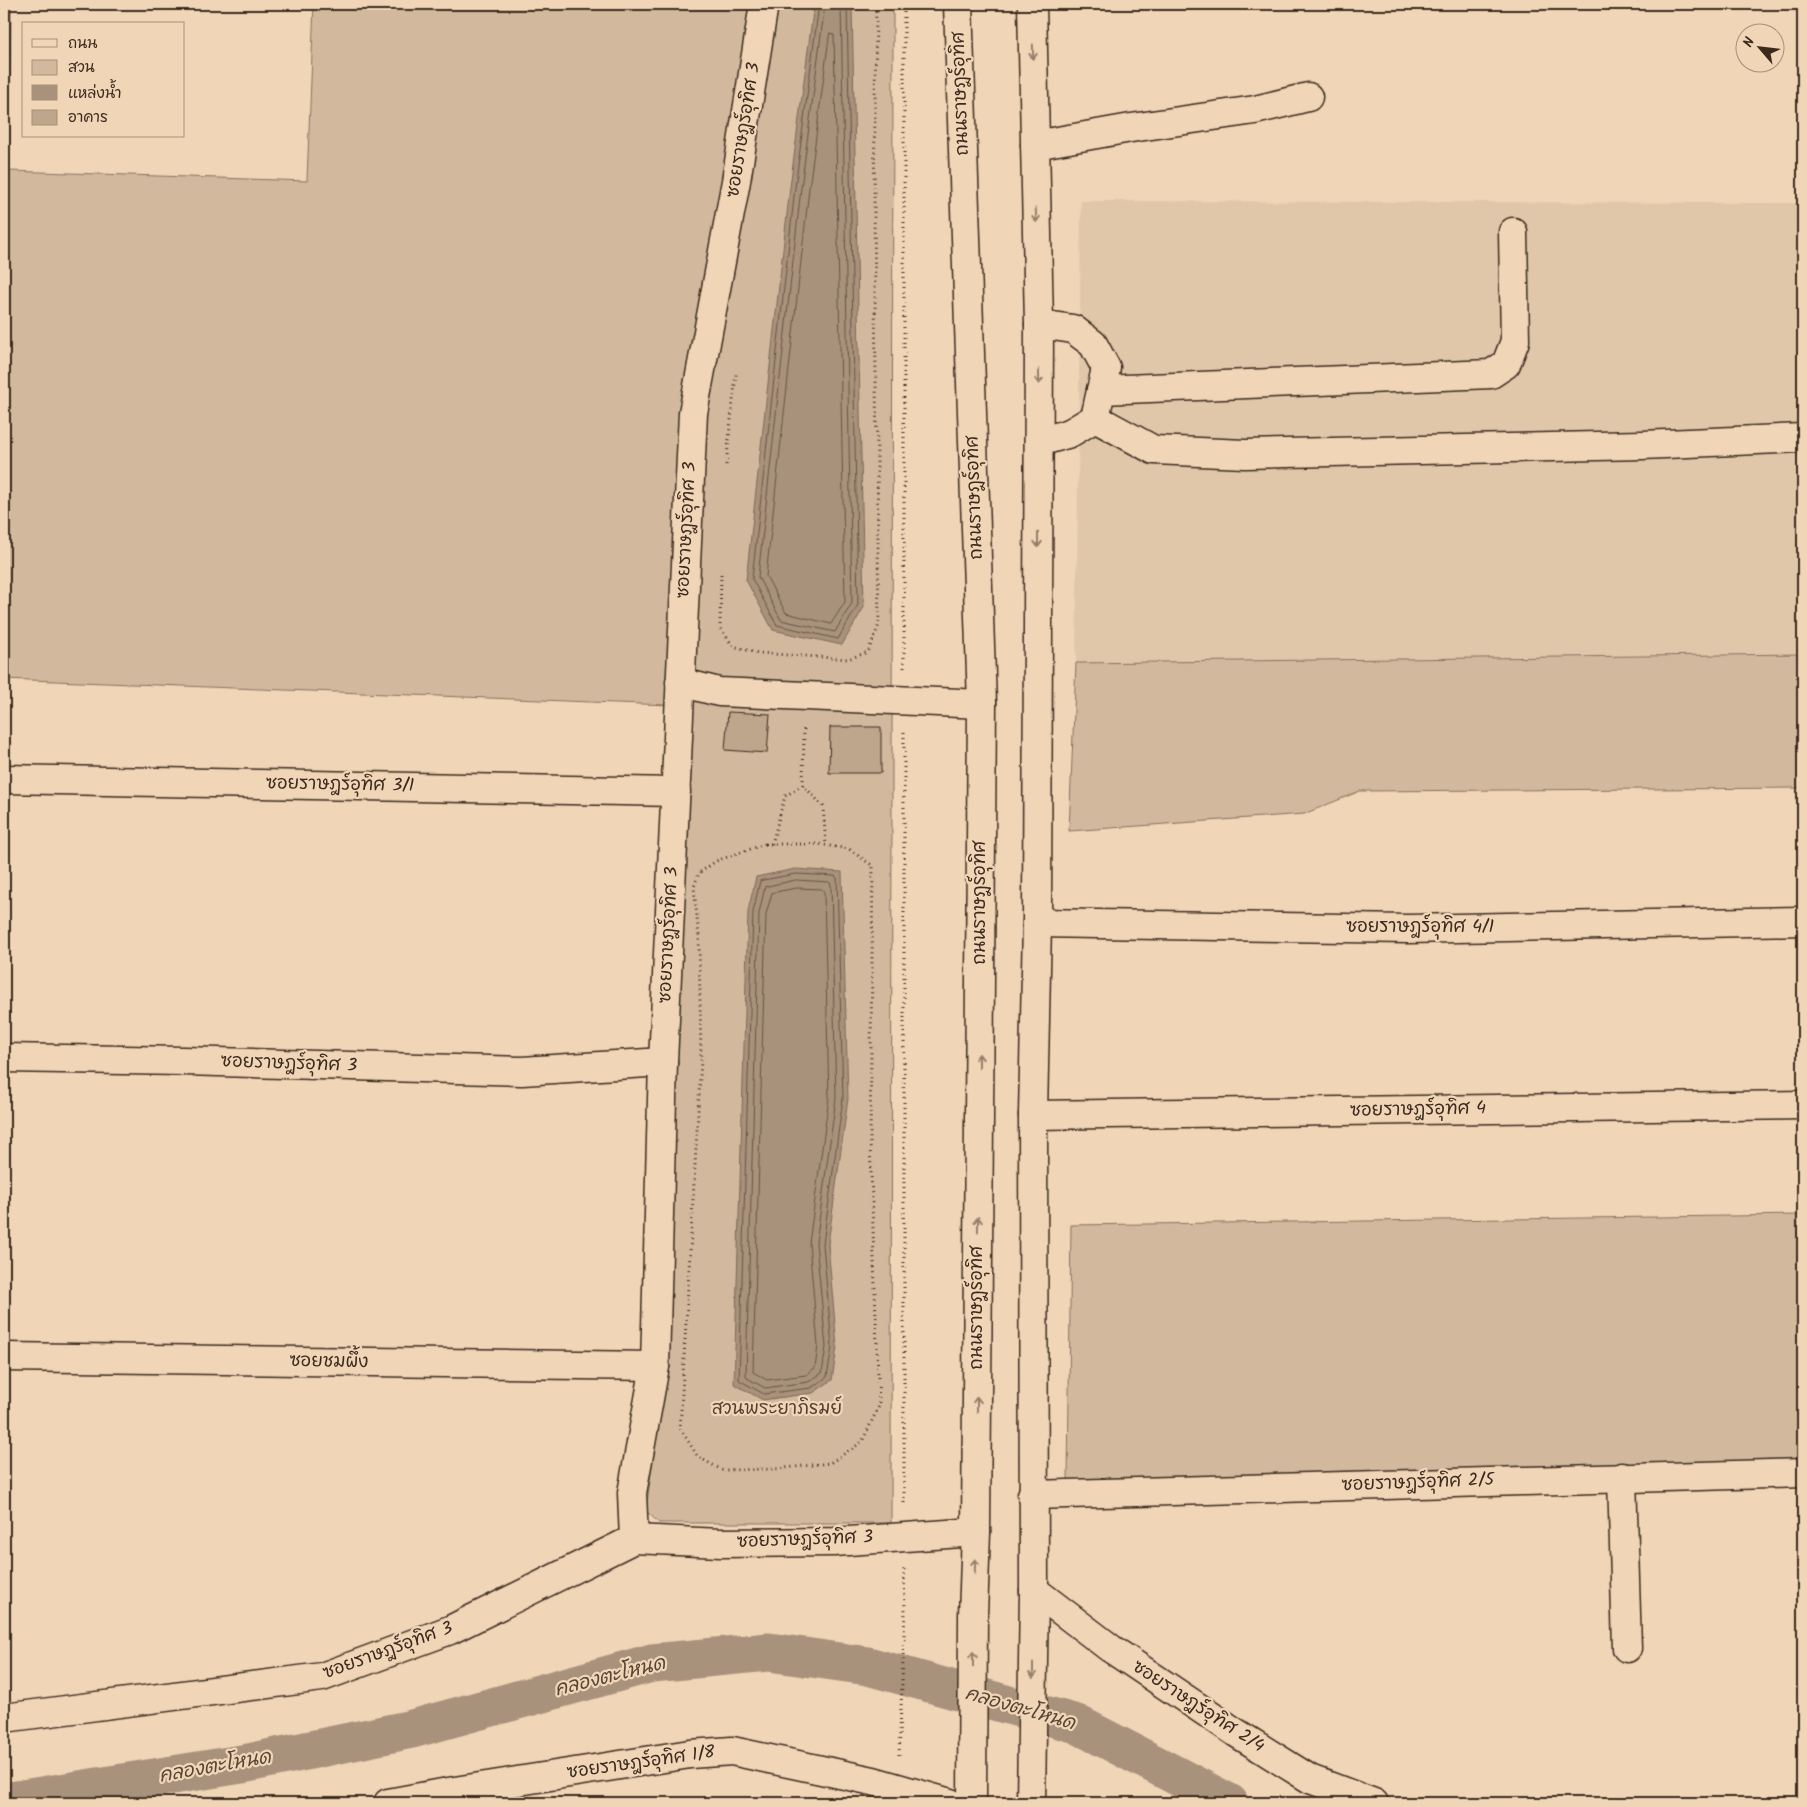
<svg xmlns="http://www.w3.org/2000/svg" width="1807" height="1807" font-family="Kalam,'Playpen Sans Thai',sans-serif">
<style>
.built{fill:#e1c7aa}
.green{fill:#d2b99e;stroke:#86725e}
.water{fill:#a8927b;stroke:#7c6856}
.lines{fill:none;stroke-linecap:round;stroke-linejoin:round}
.shore{stroke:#675443;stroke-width:1}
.canal{stroke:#a8927b;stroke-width:39}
.building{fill:#bea68c;stroke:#3b2a1e}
.minor-casing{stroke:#3b2a1e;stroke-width:31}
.major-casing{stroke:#3b2a1e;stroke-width:31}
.path{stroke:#3b2a1e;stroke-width:3;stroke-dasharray:1 4;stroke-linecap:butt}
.minor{stroke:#f0d5b7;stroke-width:28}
.major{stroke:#f0d5b7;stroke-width:28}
.oneway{stroke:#96806a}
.labels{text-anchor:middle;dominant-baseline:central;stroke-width:4.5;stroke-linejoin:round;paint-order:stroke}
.street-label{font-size:18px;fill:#3b2a1e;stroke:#f0d5b7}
.park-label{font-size:18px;fill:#523f31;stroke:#f0d5b7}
.water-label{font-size:19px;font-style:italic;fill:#564435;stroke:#f0d5b7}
</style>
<rect width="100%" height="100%" fill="#f0d5b7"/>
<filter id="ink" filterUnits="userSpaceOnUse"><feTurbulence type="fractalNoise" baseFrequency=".02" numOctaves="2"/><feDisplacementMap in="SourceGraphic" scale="10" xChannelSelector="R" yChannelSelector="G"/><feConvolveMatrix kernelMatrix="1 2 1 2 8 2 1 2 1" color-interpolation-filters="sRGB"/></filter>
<g filter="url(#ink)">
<polygon class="built" points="1081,201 1803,203 1803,654 1076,663"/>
<g class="green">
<polygon points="4,4 11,4 9,171 307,181 314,4 893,4 891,1523 659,1523 646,1511 653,1458 667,1376 672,1172 693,706 4,679"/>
<polygon points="1803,654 1803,788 1360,791 1304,814 1069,831 1076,663"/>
<polygon points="1803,1215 1803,1470 1068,1481 1071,1225"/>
</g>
<g class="water">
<polygon points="814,4 852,4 864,607 842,645 773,630 746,580 790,187"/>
<polygon points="795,869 842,872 848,1099 828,1244 837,1347 832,1380 813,1393 763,1400 734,1384 748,911 756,877"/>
</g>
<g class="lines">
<g class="shore">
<polyline points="819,4 795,188 752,579 777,625 838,639 858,605 847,4"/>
<polyline points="825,4 801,188 758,577 781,620 835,632 852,603 841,4"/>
<polygon points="830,33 834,35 845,602 831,624 786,613 766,576 809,189"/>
<polygon points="796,874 835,876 837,878 843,1098 823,1244 832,1347 827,1377 811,1388 764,1394 739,1380 753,912 760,881"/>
<polygon points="796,880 829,882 831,884 836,1098 816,1243 826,1347 822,1373 808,1382 765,1388 747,1378 746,1376 759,913 765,887"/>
<polygon points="797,888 822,889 824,892 829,1098 809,1243 818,1346 815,1368 806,1375 767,1380 753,1372 766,914 772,893"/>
</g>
<polyline class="canal" points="4,1802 248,1763 412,1729 652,1663 769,1652 868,1666 1077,1724 1229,1803"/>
</g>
<g class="building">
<polygon points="728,712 770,714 767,753 725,750"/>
<polygon points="830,727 881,727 881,773 829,773"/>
</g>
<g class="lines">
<g class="minor-casing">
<g id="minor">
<polyline points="1035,145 1131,128 1255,110 1308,97"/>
<polyline points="1101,390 1491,374 1506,364 1515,341 1513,232"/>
<polyline points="1095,418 1154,450 1245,454 1642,445 1803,438"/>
<polyline points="1039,442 1070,433 1095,418 1106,368 1093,344 1073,329 1039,324"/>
<polyline points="680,682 719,692 982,704"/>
<polyline points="4,779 676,792"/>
<polyline points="1037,923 1408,929 1803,921"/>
<polyline points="4,1058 183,1061 522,1071 663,1062"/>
<polyline points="1033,1115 1803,1105"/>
<polyline points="4,1357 655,1366"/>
<polyline points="1622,1477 1627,1648"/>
<polyline points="1032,1495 1803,1473"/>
<polyline points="634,1539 632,1493 655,1366 663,1062 693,413 736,181 764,4"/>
<polyline points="1034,1590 1110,1648 1235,1732 1310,1779 1374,1803"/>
<polyline points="4,1718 322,1677 450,1630 634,1539 721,1543 834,1542 976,1532"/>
<polyline points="388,1803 448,1792 690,1754 732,1751 873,1781 950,1803"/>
</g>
</g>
<g class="major-casing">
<g id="major">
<polyline points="958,4 982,704 976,1532 973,1615 972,1803"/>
<polyline points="1031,1803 1034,1590 1033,1115 1037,923 1039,324 1032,4"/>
</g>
</g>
<g class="path">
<polyline points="726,465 736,374"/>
<polyline points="721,574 720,628 733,646 758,653 848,659 868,652 879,625 874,212 876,4"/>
<polyline points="904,668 904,4"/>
<polyline points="804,729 803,785 823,806 826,845"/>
<polyline points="904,732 904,1506"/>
<polygon points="765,844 818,844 849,849 873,866 870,1142 879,1406 862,1442 830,1463 776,1469 722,1470 698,1457 680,1428 701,1060 699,937 694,887 699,873 716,861"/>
<polyline points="772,844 785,796 803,785"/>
<polyline points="899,1755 905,1613 904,1569"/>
</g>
<use href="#minor" class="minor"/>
<use href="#major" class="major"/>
</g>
<defs><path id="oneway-shaft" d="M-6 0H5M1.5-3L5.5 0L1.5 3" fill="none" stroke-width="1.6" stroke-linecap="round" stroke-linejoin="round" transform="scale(1.25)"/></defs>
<g class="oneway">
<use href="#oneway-shaft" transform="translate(1033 52) rotate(89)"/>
<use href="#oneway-shaft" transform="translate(1036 215) rotate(88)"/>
<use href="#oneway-shaft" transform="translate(1039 377) rotate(90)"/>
<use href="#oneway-shaft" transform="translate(1038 540) rotate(90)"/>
<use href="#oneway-shaft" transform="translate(979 1061) rotate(-90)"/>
<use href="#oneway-shaft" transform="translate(978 1224) rotate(-90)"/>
<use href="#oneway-shaft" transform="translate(977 1404) rotate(-90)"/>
<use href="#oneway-shaft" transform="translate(975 1566) rotate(-88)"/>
<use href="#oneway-shaft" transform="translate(973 1659) rotate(-90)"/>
<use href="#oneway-shaft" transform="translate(1033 1671) rotate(90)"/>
</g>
</g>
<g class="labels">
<g class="street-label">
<text transform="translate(961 94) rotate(-92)">ถนนราษฎร์อุทิศ</text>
<text transform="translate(744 130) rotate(-81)">ซอยราษฎร์อุทิศ 3</text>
<text transform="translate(975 498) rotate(-92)">ถนนราษฎร์อุทิศ</text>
<text transform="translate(687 530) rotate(-87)">ซอยราษฎร์อุทิศ 3</text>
<text transform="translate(340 785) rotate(1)">ซอยราษฎร์อุทิศ 3/1</text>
<text transform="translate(980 903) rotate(-90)">ถนนราษฎร์อุทิศ</text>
<text x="1420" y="927">ซอยราษฎร์อุทิศ 4/1</text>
<text transform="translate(669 935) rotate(-87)">ซอยราษฎร์อุทิศ 3</text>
<text transform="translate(289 1064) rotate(2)">ซอยราษฎร์อุทิศ 3</text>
<text transform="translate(1418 1110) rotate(-1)">ซอยราษฎร์อุทิศ 4</text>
<text transform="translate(977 1308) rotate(-90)">ถนนราษฎร์อุทิศ</text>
<text transform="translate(329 1362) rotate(1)">ซอยชมผึ้ง</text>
<text transform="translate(1418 1483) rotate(-2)">ซอยราษฎร์อุทิศ 2/5</text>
<text transform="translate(805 1540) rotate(-2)">ซอยราษฎร์อุทิศ 3</text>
<text transform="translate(388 1651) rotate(-20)">ซอยราษฎร์อุทิศ 3</text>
<text transform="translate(1198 1707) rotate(33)">ซอยราษฎร์อุทิศ 2/4</text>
<text transform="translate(641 1763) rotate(-8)">ซอยราษฎร์อุทิศ 1/8</text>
</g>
<g class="park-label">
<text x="777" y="1409">สวนพระยาภิรมย์</text>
</g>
<g class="water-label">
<text transform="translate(610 1677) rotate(-14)">คลองตะโหนด</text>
<text transform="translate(1020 1709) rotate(16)">คลองตะโหนด</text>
<text transform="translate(215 1767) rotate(-10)">คลองตะโหนด</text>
</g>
</g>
<rect width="1807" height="1807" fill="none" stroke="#f0d5b7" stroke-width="20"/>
<rect x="10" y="10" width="1787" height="1787" fill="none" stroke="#3b2a1e" stroke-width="2" filter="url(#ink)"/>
<rect x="22" y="22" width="162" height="115" fill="#f0d5b7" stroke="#a8917a"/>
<rect x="32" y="39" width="25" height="8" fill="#f0d5b7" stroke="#a8917a"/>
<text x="68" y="48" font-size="15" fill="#3b2a1e">ถนน</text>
<rect x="32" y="60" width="25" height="15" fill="#d2b99e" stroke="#a8917a"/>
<text x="68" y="72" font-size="15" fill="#3b2a1e">สวน</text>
<rect x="32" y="85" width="25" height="15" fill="#a8927b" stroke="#a8917a"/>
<text x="68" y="98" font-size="15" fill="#3b2a1e">แหล่งน้ำ</text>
<rect x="32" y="110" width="25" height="15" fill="#bea68c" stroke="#a8917a"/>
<text x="68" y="122" font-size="15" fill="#3b2a1e">อาคาร</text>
<g transform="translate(1760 48) rotate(298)"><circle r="24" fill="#f0d5b7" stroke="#a8917a"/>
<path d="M0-4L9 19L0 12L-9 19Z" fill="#3b2a1e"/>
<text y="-8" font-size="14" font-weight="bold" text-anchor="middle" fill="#3b2a1e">N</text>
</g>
</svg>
